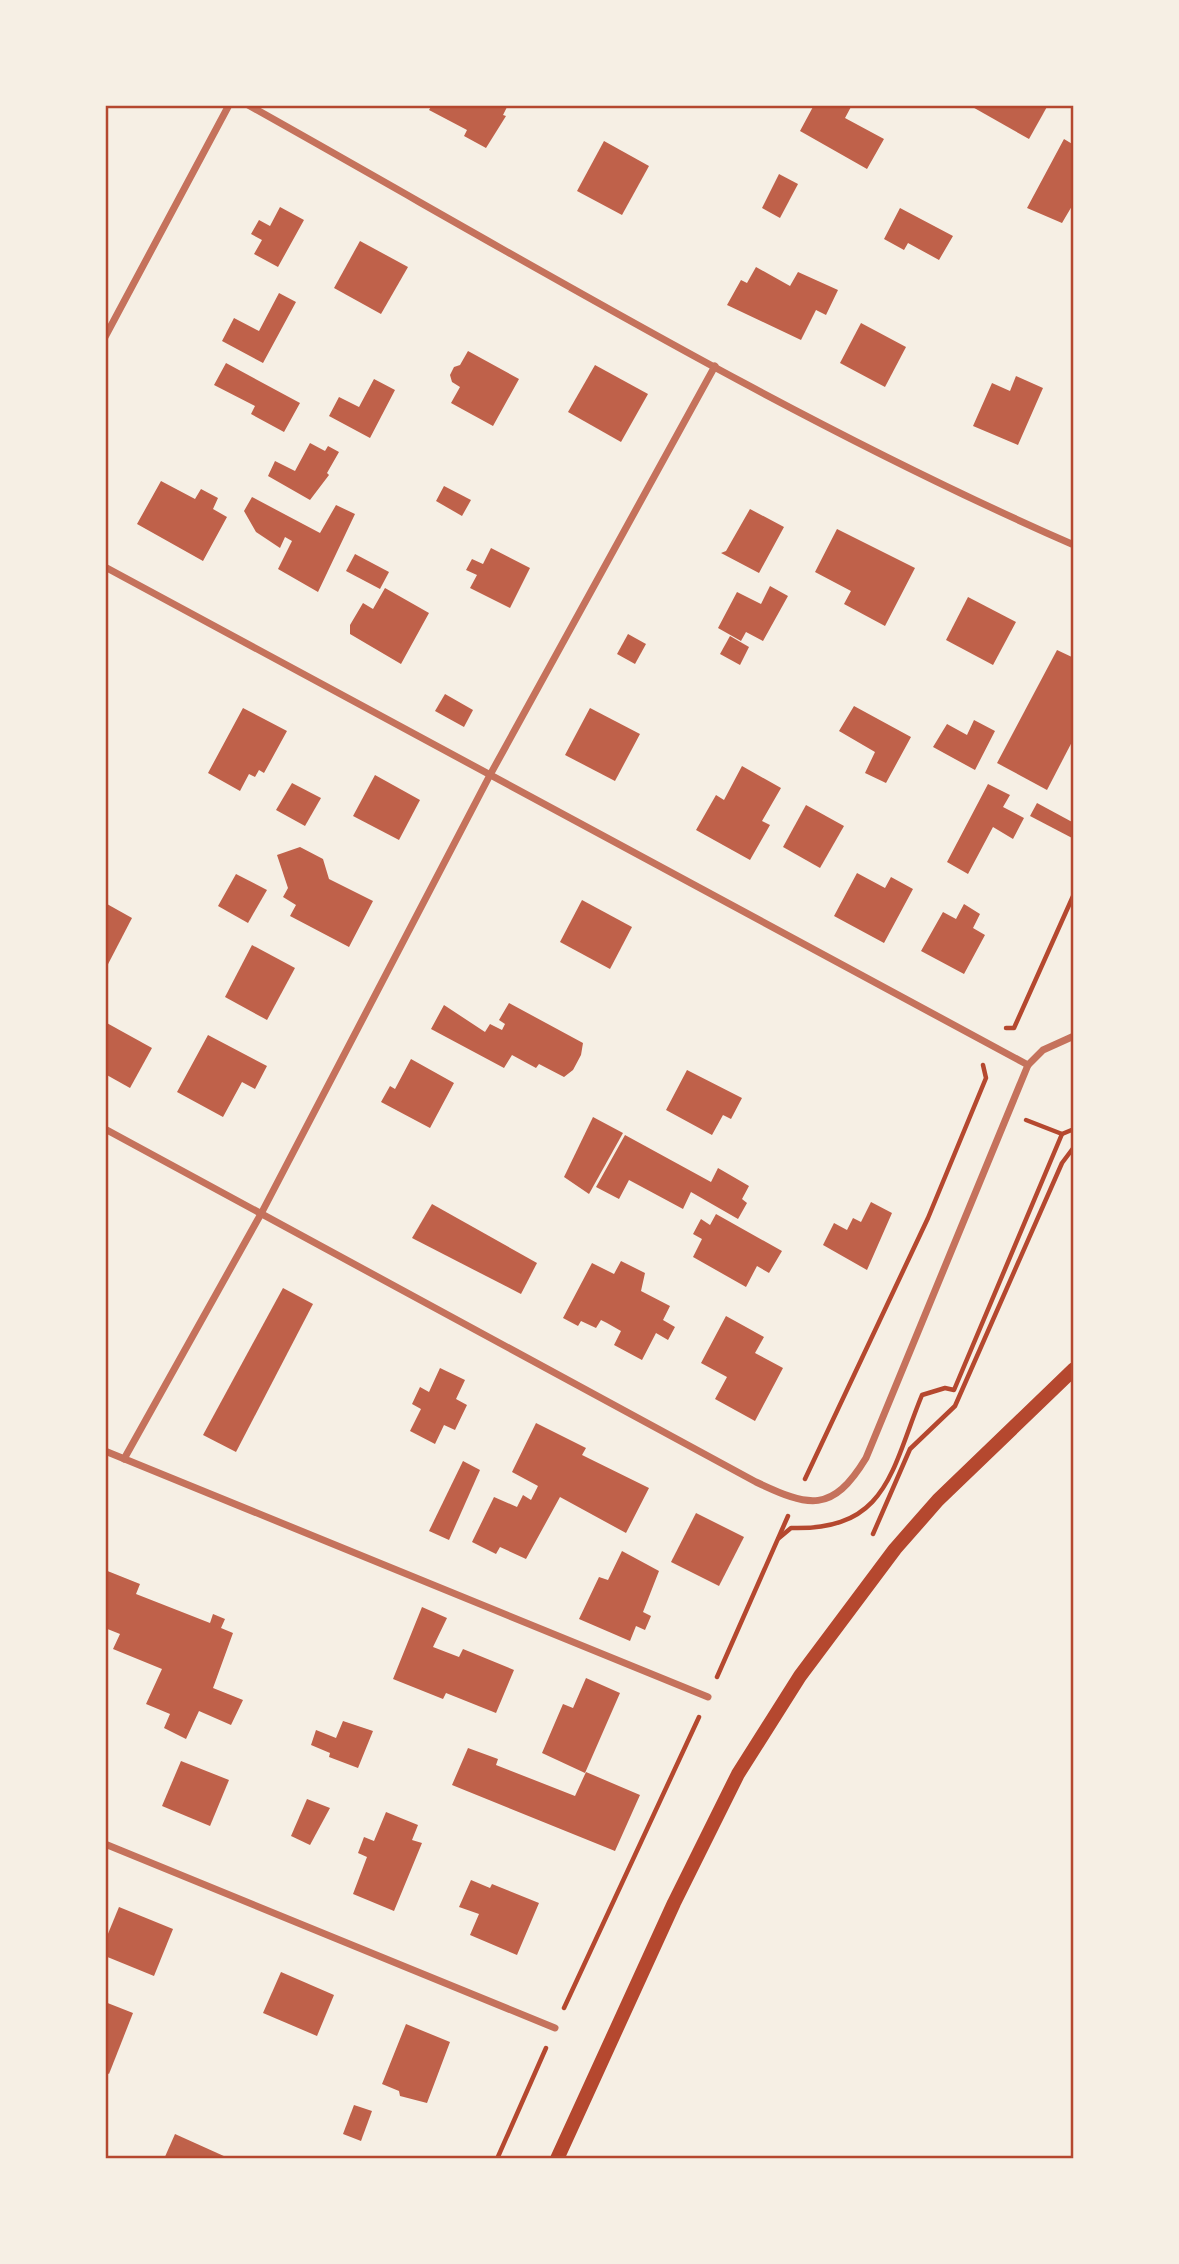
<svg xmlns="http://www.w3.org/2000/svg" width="1179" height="2264" font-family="'Zilla Slab',serif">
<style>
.building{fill:#bf614a}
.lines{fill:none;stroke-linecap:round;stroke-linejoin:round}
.path{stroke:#b5482f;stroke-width:4.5}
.minor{stroke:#c5725c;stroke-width:7}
.secondary{stroke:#b5482f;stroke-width:14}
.neatline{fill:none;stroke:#b5482f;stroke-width:2.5}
</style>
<rect width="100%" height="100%" fill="#f6efe4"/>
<g class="building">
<polygon points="432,105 508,105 503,115 506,116 486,148 464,136 467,130 429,110"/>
<polygon points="814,105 852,105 845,118 884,139 867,169 800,131"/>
<polygon points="969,105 1048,105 1029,139"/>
<polygon points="1064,139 1074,145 1074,207 1072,206 1062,223 1027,208"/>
<polygon points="604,141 649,166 622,215 577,191"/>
<polygon points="779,174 798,184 780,218 762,208"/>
<polygon points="280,207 304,220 278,267 254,254 262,240 251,234 259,220 270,226"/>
<polygon points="900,208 953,236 939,260 908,243 904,250 884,239"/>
<polygon points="360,241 408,267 381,314 334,288"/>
<polygon points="756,267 790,286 798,272 838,290 826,315 816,310 801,340 727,305 741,280 747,283"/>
<polygon points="279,293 296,302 263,363 222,341 234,318 259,331"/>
<polygon points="861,323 906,347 885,387 840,363"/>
<polygon points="468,351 519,379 493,426 451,403 460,387 452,382 450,375 454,367 460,365"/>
<polygon points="226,363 300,403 284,432 251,414 255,406 214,385"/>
<polygon points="595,365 648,394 621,442 568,412"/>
<polygon points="1016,376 1043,388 1018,445 973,426 992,383 1010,391"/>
<polygon points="374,379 395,390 370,438 329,416 339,397 359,407"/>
<polygon points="310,443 325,451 328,446 339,452 327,473 329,475 310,500 268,476 275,461 295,471"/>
<polygon points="161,481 195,499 201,489 218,498 213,509 227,517 203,561 137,524"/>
<polygon points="444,486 471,500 462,516 436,501"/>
<polygon points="252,497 320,533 336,505 355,514 318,592 278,569 292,541 285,537 280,548 256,532 244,511"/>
<polygon points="750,509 784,527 759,573 721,553 726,551"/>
<polygon points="837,529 915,568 885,626 844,604 851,591 815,572"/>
<polygon points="491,548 530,568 510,608 470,588 477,575 466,570 472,559 483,564"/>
<polygon points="355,554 389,572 380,589 346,571"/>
<polygon points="770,586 788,596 763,641 746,632 741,641 718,628 737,592 761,604"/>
<polygon points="385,588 429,613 401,664 350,634 350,625 363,603 373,609"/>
<polygon points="968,597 1016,622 993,665 946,640"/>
<polygon points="628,634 646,644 635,664 617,654"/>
<polygon points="730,636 749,647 740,665 720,654"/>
<polygon points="1057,650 1074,658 1074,738 1047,790 997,763"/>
<polygon points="445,694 473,710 464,727 435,711"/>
<polygon points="854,706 911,737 886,783 865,773 875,752 839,731"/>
<polygon points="243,708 287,731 264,773 259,770 255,777 249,774 240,791 208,773"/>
<polygon points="590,708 640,734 615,781 565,755"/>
<polygon points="974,720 995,731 975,770 933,747 947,724 967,735"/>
<polygon points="742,766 781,788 762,821 770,825 750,860 696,830 716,795 724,800"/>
<polygon points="375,775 420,800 399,840 353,816"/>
<polygon points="292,783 321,798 305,826 276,810"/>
<polygon points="988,784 1010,795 1003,807 1024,818 1013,839 993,827 968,874 947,862"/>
<polygon points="1037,803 1074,823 1074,839 1030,816"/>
<polygon points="806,805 844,826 820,868 783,847"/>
<polygon points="300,847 323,859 329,879 373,901 349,947 290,916 296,905 283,897 288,888 277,855"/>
<polygon points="857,873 885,888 891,877 913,889 884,943 834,916"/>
<polygon points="236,874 267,890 248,923 218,906"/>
<polygon points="582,900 632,927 610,969 560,942"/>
<polygon points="107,904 132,918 105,970 105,908"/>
<polygon points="964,904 980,914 973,928 985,935 964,974 921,951 943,912 956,919"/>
<polygon points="252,945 295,968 267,1020 225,997"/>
<polygon points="509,1003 583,1043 581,1055 573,1070 564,1077 539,1064 536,1068 512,1055 504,1068 431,1029 444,1005 485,1032 490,1024 502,1030 505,1024 499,1020"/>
<polygon points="105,1022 152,1048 130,1088 105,1074"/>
<polygon points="208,1035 267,1066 255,1089 242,1082 223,1117 177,1092"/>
<polygon points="411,1059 454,1083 430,1128 381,1102 390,1086 395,1089"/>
<polygon points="687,1070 742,1098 731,1119 723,1115 712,1135 666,1110"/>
<polygon points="593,1117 623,1133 589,1194 564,1177"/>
<polygon points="625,1135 711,1182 718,1168 749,1186 742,1199 747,1203 738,1219 691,1192 683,1209 629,1180 619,1199 596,1187"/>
<polygon points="871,1202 892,1213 867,1270 823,1245 834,1223 847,1230 853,1218 861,1222"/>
<polygon points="432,1204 537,1263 521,1294 412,1238"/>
<polygon points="716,1214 782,1251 769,1273 757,1266 746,1287 693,1257 702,1239 693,1234 701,1219 710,1225"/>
<polygon points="621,1261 645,1273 641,1291 670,1306 663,1320 675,1327 668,1340 656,1333 642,1360 614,1345 621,1331 607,1323 601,1320 596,1328 581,1321 578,1326 563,1318 592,1263 614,1274"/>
<polygon points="283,1288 313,1304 236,1452 203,1435"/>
<polygon points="726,1316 764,1337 755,1353 783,1368 755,1421 715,1399 727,1377 701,1363"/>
<polygon points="440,1368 465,1380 456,1399 467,1405 455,1430 444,1425 435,1444 410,1431 421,1409 412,1404 420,1387 429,1392"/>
<polygon points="536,1423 586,1448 582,1455 649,1488 626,1533 560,1497 526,1559 500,1547 496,1554 472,1542 494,1497 517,1507 523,1495 531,1500 538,1486 512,1472"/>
<polygon points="463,1461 480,1470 449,1540 429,1531"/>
<polygon points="696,1513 744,1537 719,1586 671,1562"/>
<polygon points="622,1551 659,1571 643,1612 651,1616 645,1630 636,1626 630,1641 579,1619 599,1577 608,1580"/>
<polygon points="105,1570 140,1584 136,1594 210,1623 213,1614 225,1619 221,1628 233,1633 213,1688 243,1700 231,1725 199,1711 186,1739 164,1728 170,1714 146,1704 162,1669 113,1649 120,1634 105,1628"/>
<polygon points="422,1607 447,1618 433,1647 459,1657 463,1649 514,1670 496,1713 446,1693 443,1699 393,1679"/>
<polygon points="586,1678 620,1693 585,1773 542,1753 563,1704 573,1708"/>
<polygon points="343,1721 373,1731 358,1768 329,1757 330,1753 311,1745 316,1730 336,1738"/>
<polygon points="468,1748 498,1759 496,1765 575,1796 586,1772 640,1795 615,1851 452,1785"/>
<polygon points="181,1761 229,1780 210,1826 162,1806"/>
<polygon points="307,1799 330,1808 310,1845 291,1836"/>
<polygon points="386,1812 418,1825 412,1840 422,1843 394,1911 353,1894 367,1857 358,1853 364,1837 374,1841"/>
<polygon points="471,1880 490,1888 492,1884 539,1903 517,1955 470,1935 479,1914 459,1907"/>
<polygon points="119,1907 173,1929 154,1976 105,1956 105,1941"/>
<polygon points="281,1972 334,1995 317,2036 263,2013"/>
<polygon points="105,2002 133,2013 109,2074 105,2072"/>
<polygon points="406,2024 450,2042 427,2103 400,2096 399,2091 382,2084"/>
<polygon points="354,2105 372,2111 361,2141 343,2134"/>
<polygon points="175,2134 226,2157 225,2159 164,2159"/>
</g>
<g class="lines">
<g class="path">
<polyline points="1006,1028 1014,1028 1074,894"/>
<polyline points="1026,1120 1062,1134 1074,1129"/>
<polyline points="805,1479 928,1218 986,1078 983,1065"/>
<polyline points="873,1534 910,1449 955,1406 1062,1163 1074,1147"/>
<path d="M779 1538 791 1528C888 1531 891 1470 922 1395L945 1388 954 1390 1062 1134"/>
<polyline points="717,1677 788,1516"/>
<polyline points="564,2008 699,1717"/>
<polyline points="497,2159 546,2048"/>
</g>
<g class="minor">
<path d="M248 105C518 256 790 421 1074 545"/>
<polyline points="105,337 229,105"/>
<polyline points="105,567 1028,1065"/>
<path d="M105 1129 756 1482C809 1507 832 1514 866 1458L1028 1065 1043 1050 1074 1036"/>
<polyline points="105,1451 708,1697"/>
<polyline points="124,1459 262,1212 490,775 715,366"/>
<polyline points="105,1844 555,2028"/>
</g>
<polyline class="secondary" points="557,2159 674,1903 738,1774 800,1676 895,1549 938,1500 1074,1369"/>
</g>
<rect width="1179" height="2264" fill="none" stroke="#f6efe4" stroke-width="214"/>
<rect x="107" y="107" width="965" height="2050" class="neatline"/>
</svg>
